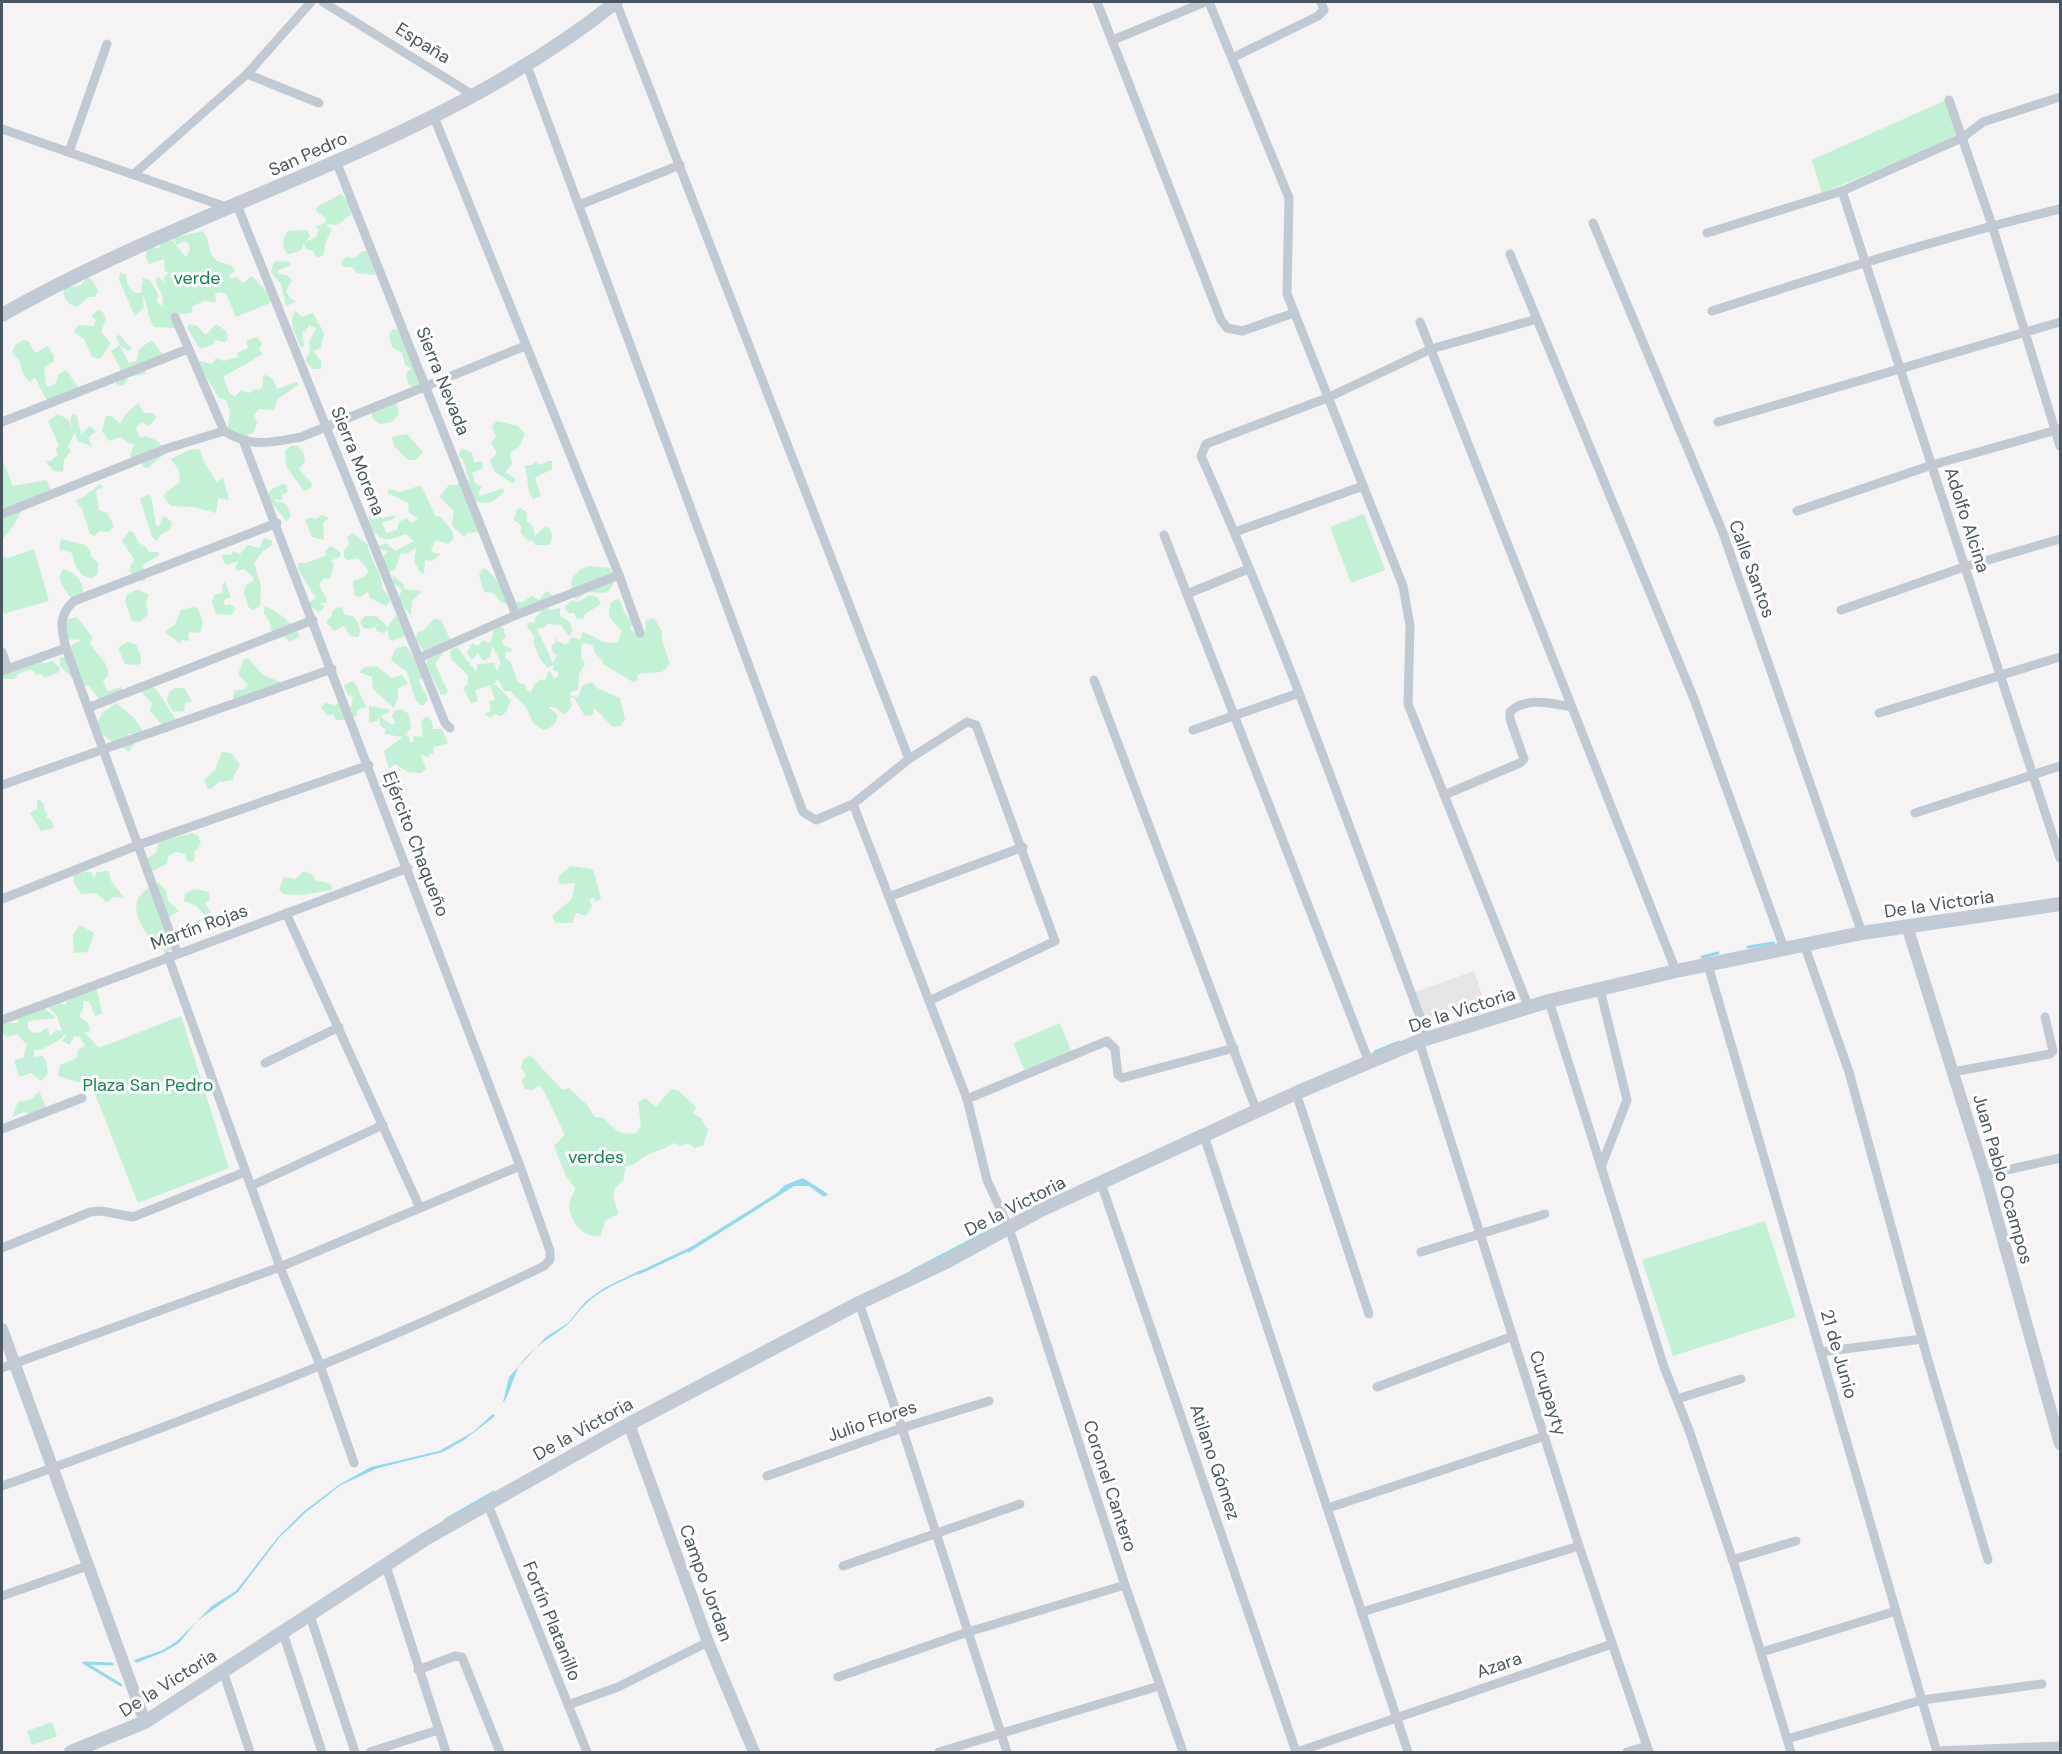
<svg xmlns="http://www.w3.org/2000/svg" width="2062" height="1754" font-family="'DM Sans',sans-serif">
<style>
.education{fill:#e6e4e5}
.green{fill:#c3f1d5}
.water{fill:#90daee}
.lines{fill:none;stroke-linecap:round;stroke-linejoin:round}
.stream{stroke:#90daee;stroke-width:3}
.minor{stroke:#c1cad2;stroke-width:9}
.tertiary{stroke:#c1cad2;stroke-width:12}
.secondary{stroke:#c1cbd6;stroke-width:14}
.labels{text-anchor:middle;dominant-baseline:central;stroke-width:6;stroke-linejoin:round;paint-order:stroke}
.street-label{font-size:18px;fill:#4a5661;stroke:#fff}
.park-label{font-size:18px;fill:#17864f;stroke:#fff}
</style>
<rect width="100%" height="100%" fill="#f5f3f3"/>
<polygon class="education" points="1474,971 1484,1001 1426,1022 1415,992"/>
<g class="green">
<polygon points="1946,100 1959,137 1822,193 1812,160"/>
<path d="M341 194 349 203 352 214 337 225 326 224 332 230 325 243 324 255 317 258 313 251 306 249 304 243 300 251 288 254C281 248 283 238 288 231L307 230 310 236 306 242 316 237 319 229 315 227 326 222V218L316 211 317 207Z"/>
<path d="M203 231C210 239 207 249 213 257 218 265 228 262 233 267L235 271 229 275 230 279 237 277 243 283 252 276 270 295V303L236 317 226 294 219 292 215 294 216 302 204 301 193 306 191 313 179 314 175 311 176 328 154 327C146 315 149 305 142 295L144 307 135 316 119 280 120 272 126 275 127 283 133 292 141 293 143 278 150 280 158 294 157 302 162 306 163 298 155 280 158 277 165 283 163 278 169 273 165 271 164 259 149 264 146 257 147 248H159L161 244 171 239 186 257 190 250 188 243 184 241 177 245 173 238Z"/>
<polygon points="363,251 367,251 376,275 357,273 352,267 344,267 341,263 346,257 354,258"/>
<polygon points="278,261 289,262 291,265 277,271 279,274 287,275 292,280 286,291 290,298 296,302 286,306 281,284 271,272 274,262"/>
<path d="M87 278 91 279 99 291 94 297H87L78 307C68 305 62 298 64 287L80 286Z"/>
<polygon points="98,310 102,311 106,318 101,332 111,343 100,359 92,357 84,339 74,332 78,325 94,326 96,319 93,319 92,315"/>
<polygon points="296,311 302,317 313,313 324,333 321,348 313,351 321,361 321,369 313,369 305,361 310,351 309,342 316,328 309,325 306,332 302,331 304,346 301,348 292,326 293,314"/>
<polygon points="189,324 197,326 206,335 216,324 226,331 228,339 225,342 214,340 214,344 200,349 187,328"/>
<polygon points="392,329 400,330 416,366 413,368 419,372 424,384 414,388 408,384 406,373 411,368 405,365 402,353 392,347 389,335"/>
<polygon points="120,335 132,349 128,351 120,346 129,363 137,361 139,349 152,340 166,359 147,366 145,374 129,377 123,386 116,384 116,376 121,370 111,351 120,345 116,336"/>
<polygon points="257,337 262,343 259,350 263,354 223,377 229,392 235,397 241,390 249,393 255,389 259,390 262,388 263,376 266,375 273,379 277,389 296,382 299,384 278,399 274,410 259,409 254,415 257,423 253,433 243,437 233,434 228,427 230,411 226,400 219,398 199,365 200,361 212,364 216,358 224,361 238,357 237,353 248,348 246,341"/>
<path d="M24 340 28 341 35 353 48 346 54 356 53 362 44 367 46 385 49 387 56 383 59 374 66 370 79 388 77 397 57 405 46 399 35 377 30 382C23 376 21 371 20 361L12 353 15 345Z"/>
<path d="M138 403 144 413H153L157 418 148 426 141 422 136 428 140 438 144 436C155 439 164 442 163 455L148 468 143 467 140 460 132 459 130 456 134 444 128 443 121 437 109 441 102 431 106 416H112L120 424 124 416Z"/>
<polygon points="396,403 399,414 392,422 380,424 372,418 372,409"/>
<polygon points="73,413 77,416 81,434 90,426 96,431 88,438 93,447 78,441 70,420"/>
<polygon points="58,414 67,419 75,431 68,447 71,451 64,460 63,472 54,471 45,461 51,461 58,455 56,448 59,446 48,421"/>
<polygon points="497,421 518,426 525,434 519,447 510,453 512,464 505,472 515,478 515,482 512,483 495,472 490,461 497,453 491,443 496,437 492,426"/>
<polygon points="407,434 423,452 416,460 408,460 394,446 392,437"/>
<polygon points="298,446 304,454 305,461 299,469 312,484 311,488 304,491 286,466 285,451 291,446"/>
<path d="M461 448 472 453 474 463 481 461 483 464V468L472 473 475 483 482 487 478 493 480 496 503 488 504 492C494 502 486 507 473 499L464 461 459 455Z"/>
<polygon points="200,449 203,460 217,483 223,477 229,500 218,498 216,513 194,507 171,506 164,497 165,493 180,482 179,470 171,459 189,450"/>
<path d="M2 459 13 486 46 480 51 489C46 493 30 499 27 503 16 516 16 528 2 539Z"/>
<polygon points="548,461 552,461 552,469 535,478 541,496 533,499 529,492 525,465 532,465 535,462 541,465"/>
<polygon points="459,482 464,497 468,498 478,532 467,533 465,537 452,526 454,511 439,497 449,485 457,485"/>
<polygon points="100,484 103,487 96,490 99,510 107,513 114,526 109,532 100,531 94,536 90,534 82,509 75,500 82,498"/>
<polygon points="282,484 286,485 288,492 282,495 283,500 274,499 277,503 280,501 287,505 291,517 286,521 267,497 270,490"/>
<path d="M419 486 422 487 436 517 440 516 452 531 454 538 448 544 436 540 431 550 433 553 441 554 432 561 425 560 424 573H421L414 562 416 547 408 554 401 553 395 570 388 572 383 557 388 551 381 550 379 546 386 543 395 551 414 541 406 534C387 540 386 544 370 528L369 516 376 512 382 518 397 515 392 520 382 522 386 533 397 530 399 522 406 518 412 523 418 519 408 511 409 503 387 493 389 489 400 492Z"/>
<polygon points="148,495 151,496 156,525 159,527 163,516 172,522 170,529 160,535 157,541 152,537 141,502 140,498"/>
<polygon points="521,508 527,513 526,521 532,525 535,536 545,527 549,528 552,535 550,545 535,545 532,540 528,541 521,533 521,525 514,520 517,509"/>
<polygon points="1364,514 1385,570 1351,583 1330,527"/>
<polygon points="322,515 329,518 323,523 324,540 312,537 305,520 310,517 316,519"/>
<polygon points="129,531 133,532 139,543 145,546 149,552 158,552 159,555 143,565 145,581 141,582 129,570 134,559 122,541"/>
<path d="M353 533 368 545C370 561 382 571 382 588L391 600 386 606 370 598 368 591 361 597 355 596 353 581 364 577 369 571 358 558 347 560 344 557V550L349 545 347 537Z"/>
<polygon points="264,538 272,541 272,545 263,551 254,563 261,586 260,606 253,610 249,608 244,593 246,585 253,581 253,577 244,569 237,571 235,568 239,561 226,565 222,558 223,554 231,555 233,551 240,554 248,545 259,548"/>
<path d="M61 539 85 545 90 550 91 556 98 563V574L92 578C79 577 74 564 72 553L59 549Z"/>
<polygon points="331,546 340,552 341,556 331,561 334,564 330,579 324,578 319,585 327,600 326,603 319,603 325,607 319,612 310,606 309,602 316,598 299,571 298,563 306,563 327,555 325,551"/>
<polygon points="34,549 49,601 2,614 2,556 8,558"/>
<path d="M589 566 610 568C617 578 615 587 605 593L588 592 577 599 571 597 572 578 581 569Z"/>
<path d="M483 568C495 573 505 591 507 604L501 602 493 593 484 592 479 575Z"/>
<path d="M63 569C77 573 87 585 81 599L70 597C63 586 56 581 63 569Z"/>
<polygon points="393,575 404,585 403,589 422,591 412,601 411,615 398,600 402,589 392,582"/>
<polygon points="225,582 231,597 224,600 224,604 227,606 230,604 236,609 231,615 216,614 212,602 214,595 223,593 222,585"/>
<polygon points="138,589 149,595 146,601 148,614 140,622 132,621 125,601 127,594"/>
<path d="M546 591 557 598 546 605V608L552 610 560 608V615L569 622 573 630 569 636 561 625 547 624 545 627 537 629 553 663 557 655 553 652 551 646 555 643 556 637 558 643 560 642 566 645 572 637 580 640 583 632C597 637 603 646 618 642L622 631 609 617 610 604 616 599 620 600 625 614 633 623 630 629 639 636 645 632 646 620 654 618 662 632V640L670 664 662 672 638 674 637 681 633 682 603 664V661L595 653 593 645 582 643 581 657 585 664 579 674 578 690 570 692 571 696 578 697 582 686 592 682 597 688 620 698 625 719 620 726 613 727 594 708 593 715 585 716 574 698 570 697 572 706 564 715 555 707H548L557 714C558 723 551 729 543 730L533 723 526 707 510 691H504L498 679 494 684 475 690 478 701 471 703 463 688 468 683V675L451 659 450 651 457 647 476 672 478 664 494 663 497 671 501 662 492 646 490 657 483 661 478 653 472 660 467 653 472 643 478 646 483 640 490 643 493 636 492 628 503 627 506 637 502 640 503 645 512 649 511 652 506 651 505 658 511 663 518 683 524 684 527 691 531 692 534 685 541 679 545 681 549 670 554 678 557 677 559 673 553 670V665L548 668 540 659 533 642 535 637 527 626 528 623 535 622V618L542 611 520 614 516 604 518 601 522 602 532 596 539 600Z"/>
<polygon points="589,595 597,597 601,604 585,614 584,618 577,619 574,613 569,613 564,608 572,600 579,602"/>
<path d="M264 606C279 611 291 623 300 636L290 642 285 637 272 633 269 620 264 614Z"/>
<path d="M193 607 197 608C202 617 206 625 199 633L191 632 188 634 189 641 181 640V644L165 632 175 624 181 610Z"/>
<path d="M338 607 342 608 345 615 353 616C358 622 363 630 358 637L350 636 344 626 334 631 326 622 332 616V612Z"/>
<polygon points="365,616 376,616 388,627 395,616 399,617 406,635 392,641 389,638 388,629 384,633 376,631 375,628 379,624 371,629 363,628 360,622"/>
<path d="M77 617 93 638 90 642C95 655 108 659 108 675L103 681 106 689 109 691 121 687 123 691 111 705 103 704 89 686H81L60 666V658L68 656 72 645 81 640 66 639 65 620Z"/>
<polygon points="434,619 441,620 451,641 435,664 448,692 445,695 441,695 426,664 428,659 438,655 424,652 416,639 417,633 424,630"/>
<polygon points="128,642 136,645 141,655 141,663 137,665 125,664 118,648"/>
<polygon points="403,646 407,647 424,676 419,681 428,699 424,705 420,705 415,698 407,672 391,660 395,649"/>
<polygon points="248,658 262,674 282,683 274,695 237,701 233,697 235,690 243,690 248,685 238,674 244,659"/>
<polygon points="38,661 45,663 53,661 60,668 59,672 44,678 42,674 36,675 32,669 18,674 15,679 2,679 2,669 24,668 34,663 38,664"/>
<polygon points="377,666 391,678 402,675 408,684 398,688 398,698 394,708 373,689 372,677 359,672 365,667"/>
<polygon points="352,681 355,683 366,707 357,710 357,715 348,720 336,720 333,714 327,716 321,707 325,703 335,705 343,700 351,707 353,697 348,695 344,686"/>
<polygon points="142,682 156,689 176,720 164,727 150,711 152,703 137,687 138,683"/>
<polygon points="490,685 496,685 511,700 506,712 501,716 495,714 490,718 484,714 491,711 489,702 495,699"/>
<polygon points="175,688 184,688 192,701 185,703 184,711 173,712 167,700 169,692"/>
<path d="M116 703 134 718 143 731 138 740 132 734H128L135 743 128 752C117 739 101 742 97 723L103 712Z"/>
<polygon points="369,706 388,709 390,712 380,716 392,725 395,723 392,715 394,711 401,709 409,714 411,728 404,736 408,735 410,742 413,743 414,736 421,737 423,734 421,721 427,716 432,722 433,729 442,729 448,743 434,747 433,754 430,753 428,757 421,755 426,769 421,773 408,772 395,764 389,769 384,751 403,737 384,734 386,730 380,725 379,717 377,721 369,723"/>
<polygon points="222,752 231,753 240,765 233,777 234,780 219,782 211,789 208,789 204,780 215,770"/>
<polygon points="37,801 40,800 44,805 44,810 48,814 46,817 52,821 53,828 41,831 30,813 37,809"/>
<polygon points="192,833 198,836 201,843 198,849 194,851 195,858 193,862 187,861 185,854 176,852 168,856 167,864 153,871 142,861 156,853 159,842"/>
<polygon points="570,866 593,869 601,899 594,902 595,898 589,899 592,906 586,916 576,913 572,923 556,923 552,916 572,899 575,883 560,884 558,877"/>
<polygon points="109,871 111,881 124,898 114,897 106,902 96,893 81,894 74,883 73,873 91,872 94,878 97,872"/>
<polygon points="304,871 313,875 315,880 331,884 332,890 302,895 283,894 279,889 284,877 295,879"/>
<path d="M159 883 166 891 168 901 179 911 164 920 174 946 167 953 160 948 156 950C141 923 119 899 159 883Z"/>
<polygon points="194,889 209,892 210,900 205,903 213,916 222,916 232,925 229,929 206,929 204,914 195,905 184,901 185,894"/>
<polygon points="80,925 94,933 88,952 74,953 73,935"/>
<path d="M83 989 97 990 102 1013 95 1016 89 1001H83V1010L79 1016 88 1023 90 1031 84 1032 99 1048 181 1016 229 1168 138 1203 92 1086 58 1076 60 1065 77 1058 78 1050 85 1046 80 1037 74 1036 70 1045 62 1041 66 1036 65 1034C59 1042 44 1050 34 1050V1057L42 1056 46 1061 48 1074 41 1081 31 1073 19 1077 14 1060 23 1058 27 1045 17 1034 7 1037 2 1033V1023H18L16 1011 20 1008 45 1009 56 1018 28 1021V1029L33 1033 41 1032 47 1027 50 1036 56 1030 62 1031 56 1014 45 1005 53 1001 65 1005 68 998Z"/>
<polygon points="1060,1023 1072,1053 1025,1072 1013,1043"/>
<path d="M530 1055 562 1090 569 1088 587 1105 595 1117 604 1118C613 1129 621 1136 636 1133L641 1126 638 1102 645 1098 656 1107 671 1089 679 1091 696 1107 693 1114 700 1117 708 1130 703 1146 695 1148 688 1143 681 1146 674 1143C665 1149 656 1151 647 1155 639 1159 637 1165 626 1166L623 1181C607 1192 616 1200 618 1214L605 1221 601 1235C583 1241 566 1216 570 1202 571 1197 574 1194 575 1188L566 1176 554 1146 565 1134C558 1123 546 1090 539 1085L533 1090 525 1089 522 1081 526 1074 521 1068 523 1060Z"/>
<polygon points="39,1091 47,1110 38,1116 24,1112 12,1117 18,1102 32,1099"/>
<polygon points="1765,1221 1796,1317 1673,1356 1642,1260"/>
<polygon points="52,1722 57,1736 32,1745 27,1731"/>
</g>
<g class="water">
<polygon points="803,1178 828,1194 824,1197 809,1186 794,1186 688,1253 686,1250 777,1193 785,1185"/>
<path d="M641 1270 642 1272C622 1281 601 1289 586 1304 579 1310 574 1319 567 1325 552 1337 533 1347 521 1363 514 1373 508 1400 503 1402L509 1377 546 1337 568 1323 585 1302 604 1288Z"/>
<polygon points="493,1414 495,1416 464,1440 443,1452 378,1468 341,1485 305,1513 279,1538 238,1592 197,1621 179,1643 164,1652 136,1663 134,1660 163,1650 177,1641 213,1605 236,1591 278,1537 303,1512 340,1484 371,1467 439,1451 473,1432"/>
</g>
<g class="lines">
<g class="stream">
<polyline points="1748,947 1773,943"/>
<polyline points="1702,957 1718,953"/>
<polyline points="1375,1052 1399,1042"/>
<polyline points="912,1271 991,1230"/>
<polyline points="639,1273 690,1249"/>
<polyline points="445,1520 494,1492"/>
<polyline points="84,1663 112,1664"/>
<polyline points="86,1664 121,1685"/>
</g>
<g class="minor">
<polyline points="323,2 473,95"/>
<polyline points="616,2 909,759"/>
<polyline points="1097,2 1221,320 1227,328 1242,331 1294,313"/>
<polyline points="1209,2 1289,198 1287,294 1403,586 1410,626 1408,704 1529,1008"/>
<polyline points="1113,40 1205,2"/>
<polyline points="1232,58 1318,16 1324,10 1321,2"/>
<polyline points="526,63 803,812 816,820 853,804 909,759 967,722 976,725 1055,941 929,1001"/>
<polyline points="247,74 319,103"/>
<polyline points="1949,100 1992,225 2060,446"/>
<polyline points="434,117 619,575 640,633"/>
<polyline points="2,129 229,208"/>
<polyline points="69,152 107,44"/>
<polyline points="336,161 516,615"/>
<polyline points="134,174 247,74 311,2"/>
<polyline points="1842,191 2060,858"/>
<polyline points="237,205 445,723 450,728"/>
<polyline points="579,205 680,165"/>
<polyline points="1593,223 1723,533 1862,933"/>
<polyline points="1707,233 1842,191 1962,138 1983,122 2060,97"/>
<polyline points="1510,254 1694,699 1784,948"/>
<path d="M1712 311C1827 274 1942 237 2060 209"/>
<polyline points="175,317 224,431"/>
<polyline points="1420,322 1676,971"/>
<polyline points="2,422 188,349"/>
<polyline points="1718,422 2060,322"/>
<polyline points="1797,511 1932,465 2060,429"/>
<path d="M2 514 168 448 224 431C253 448 268 443 301 437L525 346"/>
<polyline points="1235,532 1363,486"/>
<polyline points="1164,535 1369,1062"/>
<polyline points="1187,594 1248,569"/>
<polyline points="1841,610 1964,567 2060,539"/>
<polyline points="2,652 8,669"/>
<polyline points="419,658 516,615 619,575"/>
<polyline points="2,671 66,648"/>
<polyline points="1094,680 1257,1112"/>
<polyline points="90,707 313,620"/>
<polyline points="1879,713 2060,657"/>
<polyline points="1193,730 1299,693"/>
<polyline points="2,785 332,669"/>
<path d="M1444 795 1520 763 1524 759 1510 719V712C1525 696 1553 704 1572 707"/>
<polyline points="853,804 967,1099 987,1180 1009,1228 1125,1585 1183,1752"/>
<polyline points="1915,813 2060,766"/>
<polyline points="891,896 1023,847"/>
<polyline points="2,899 138,845 369,765"/>
<polyline points="286,913 420,1208"/>
<polyline points="1804,944 1849,1072 1927,1357 1988,1560"/>
<path d="M177 952 66 648C61 629 58 615 74 601L277 523"/>
<polyline points="168,956 280,1267 320,1365 354,1463"/>
<polyline points="1708,965 1937,1752"/>
<polyline points="1600,989 1627,1100 1601,1167"/>
<polyline points="1549,1001 1664,1367 1689,1430 1735,1567 1791,1752"/>
<polyline points="2,1020 408,868"/>
<path d="M1428 1038C1355 843 1286 646 1201 456L1206 444 1327 398 1431 349 1537 319"/>
<polyline points="1419,1041 1579,1546 1649,1752"/>
<polyline points="265,1063 339,1027"/>
<polyline points="1953,1072 2050,1054 2053,1051 2045,1017"/>
<polyline points="1296,1093 1369,1314"/>
<polyline points="967,1099 1107,1041 1115,1049 1118,1075 1122,1078 1234,1048"/>
<polyline points="2,1129 82,1098"/>
<polyline points="1204,1136 1408,1752"/>
<polyline points="1985,1175 2060,1158"/>
<polyline points="1101,1183 1296,1752"/>
<polyline points="251,1186 383,1125"/>
<polyline points="2,1248 90,1212 101,1211 133,1217 245,1172"/>
<polyline points="1421,1252 1545,1214"/>
<polyline points="859,1303 902,1428 1007,1752"/>
<polyline points="1821,1352 1922,1339"/>
<polyline points="2,1368 280,1267 520,1166"/>
<polyline points="1377,1387 1513,1336"/>
<polyline points="1677,1399 1741,1379"/>
<polyline points="767,1476 902,1428 989,1401"/>
<path d="M2 1486C185 1421 369 1351 544 1266L550 1260V1251L520 1166 244 443"/>
<polyline points="487,1502 587,1752"/>
<polyline points="1328,1508 1545,1436"/>
<polyline points="1732,1560 1796,1541"/>
<polyline points="386,1566 446,1752"/>
<polyline points="843,1566 1020,1504"/>
<polyline points="2,1596 87,1566"/>
<polyline points="1362,1612 1579,1546"/>
<polyline points="310,1616 355,1752"/>
<polyline points="283,1633 322,1752"/>
<polyline points="1762,1652 1896,1611"/>
<polyline points="418,1670 455,1656 462,1657 500,1752"/>
<polyline points="223,1671 250,1752"/>
<polyline points="838,1677 968,1632 1125,1585"/>
<polyline points="568,1705 618,1687 708,1642"/>
<polyline points="1787,1739 1922,1700 2042,1684"/>
<polyline points="1936,1751 2060,1746"/>
<polyline points="370,1752 438,1730"/>
<polyline points="939,1752 1159,1686"/>
<polyline points="1297,1752 1612,1644"/>
<polyline points="1627,1752 1647,1746"/>
</g>
<g class="tertiary">
<polyline points="1907,926 1985,1175 2060,1444"/>
<polyline points="2,1329 145,1722"/>
<polyline points="629,1424 708,1642 754,1752"/>
</g>
<g class="secondary">
<path d="M2 315C201 201 434 148 616 2"/>
<polyline points="71,1752 145,1722 427,1538 629,1424 859,1303 946,1262 1039,1211 1296,1093 1419,1041 1549,1001 1676,971 1862,933 2060,904"/>
</g>
</g>
<g class="labels">
<g class="street-label">
<text transform="translate(423 43) rotate(32)">España</text>
<text transform="translate(308 154) rotate(-24)">San Pedro</text>
<text transform="translate(443 381) rotate(68)">Sierra Nevada</text>
<text transform="translate(358 461) rotate(68)">Sierra Morena</text>
<text transform="translate(1967 520) rotate(72)">Adolfo Alcina</text>
<text transform="translate(1752 569) rotate(70)">Calle Santos</text>
<text transform="translate(416 844) rotate(69)">Ejército Chaqueño</text>
<text transform="translate(1939 904) rotate(-8)">De la Victoria</text>
<text transform="translate(199 927) rotate(-20)">Martín Rojas</text>
<text transform="translate(1462 1010) rotate(-18)">De la Victoria</text>
<text transform="translate(2003 1179) rotate(74)">Juan Pablo Ocampos</text>
<text transform="translate(1015 1206) rotate(-27)">De la Victoria</text>
<text transform="translate(1839 1354) rotate(74)">21 de Junio</text>
<text transform="translate(1548 1393) rotate(73)">Curupayty</text>
<text transform="translate(872 1421) rotate(-19)">Julio Flores</text>
<text transform="translate(583 1429) rotate(-29)">De la Victoria</text>
<text transform="translate(1215 1462) rotate(71)">Atilano Gómez</text>
<text transform="translate(1110 1486) rotate(72)">Coronel Cantero</text>
<text transform="translate(706 1583) rotate(70)">Campo Jordan</text>
<text transform="translate(552 1621) rotate(68)">Fortín Platanillo</text>
<text transform="translate(1499 1665) rotate(-19)">Azara</text>
<text transform="translate(168 1683) rotate(-32)">De la Victoria</text>
</g>
<g class="park-label">
<text x="197" y="278">verde</text>
<text x="148" y="1085">Plaza San Pedro</text>
<text x="596" y="1157">verdes</text>
</g>
</g>
<rect width="2062" height="1754" fill="none" stroke="#4a5661" stroke-width="6"/>
</svg>
